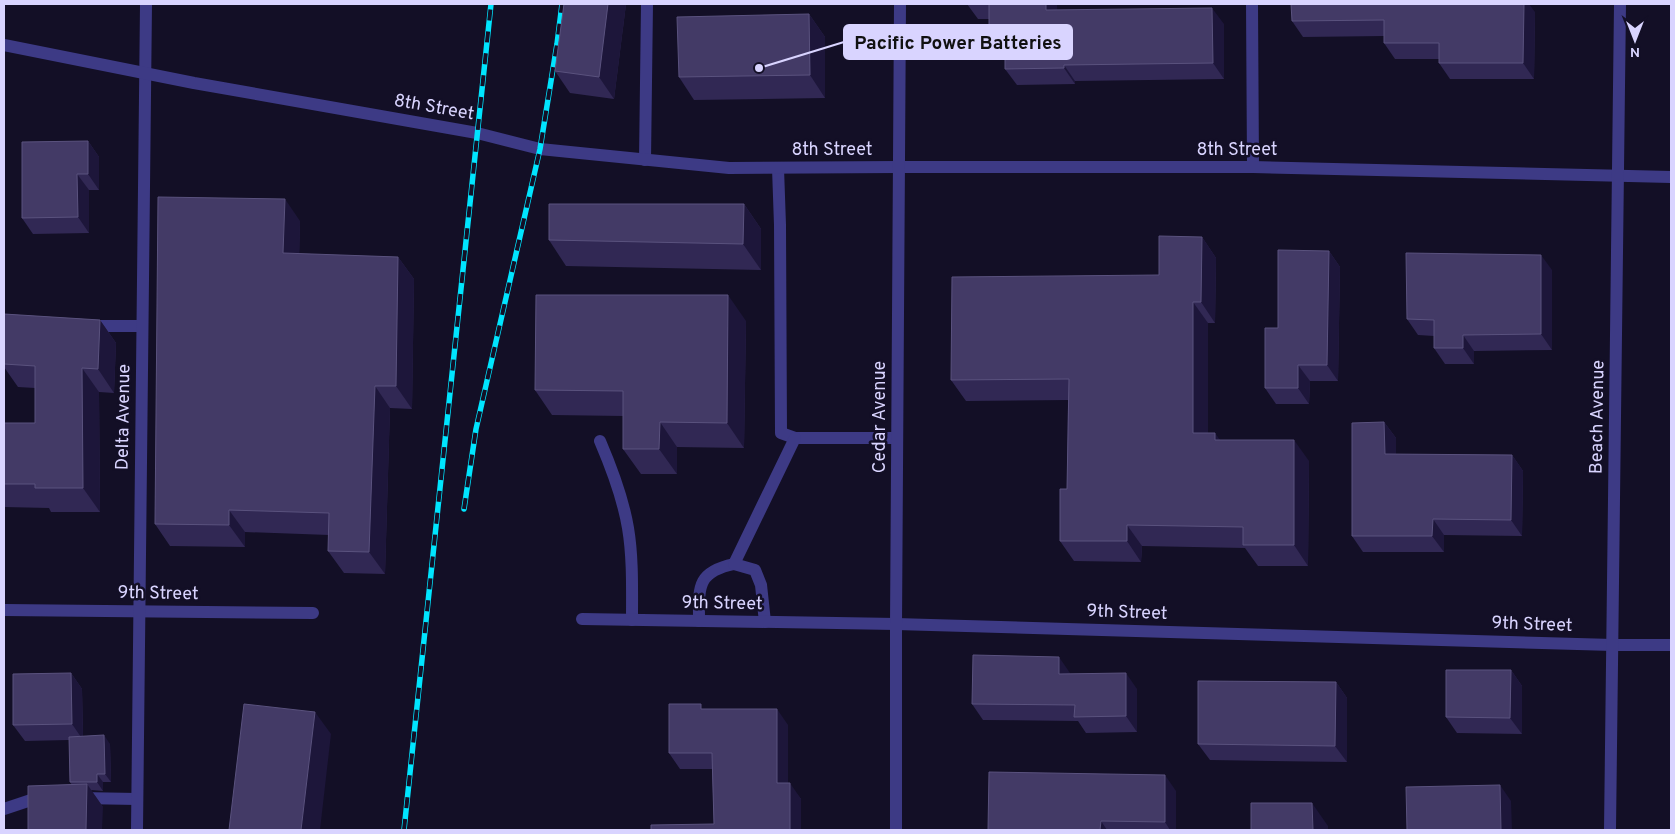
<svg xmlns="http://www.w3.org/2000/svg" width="1675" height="834" font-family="Overpass,sans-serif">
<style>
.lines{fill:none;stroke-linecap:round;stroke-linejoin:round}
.service{stroke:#3d3a85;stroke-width:12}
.minor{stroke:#3d3a85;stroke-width:12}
.tertiary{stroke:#3d3a85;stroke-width:12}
.rail-casing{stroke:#00e5ff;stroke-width:5.5}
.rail{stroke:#130f26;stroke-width:4;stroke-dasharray:11;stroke-linecap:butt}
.wall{fill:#312854}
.shaded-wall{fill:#1d163a}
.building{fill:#433a66;stroke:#5a527e}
.labels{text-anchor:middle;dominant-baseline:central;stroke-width:5;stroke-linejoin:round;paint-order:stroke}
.street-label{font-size:18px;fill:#d9d4ff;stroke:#130f26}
.leader{fill:none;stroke:#d9d4ff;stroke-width:2}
.callout-dot{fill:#d9d4ff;stroke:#130f26;stroke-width:2}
.callout{fill:#d9d4ff;stroke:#d9d4ff;stroke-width:2}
.callout-label{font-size:19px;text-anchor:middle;font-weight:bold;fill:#111}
</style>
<rect width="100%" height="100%" fill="#130f26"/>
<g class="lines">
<g class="service">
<polyline points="1252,4 1253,167"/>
<polyline points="645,160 647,4"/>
<polyline points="778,168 780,225 781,433 795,438 897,438"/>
<polyline points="87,326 142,326"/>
<path d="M600 441C612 469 623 498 628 528 633 558 632 590 632 620"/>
<path d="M699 621C699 588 696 572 734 564"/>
<polyline points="765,622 761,585 755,570 734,564 795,438"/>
<polyline points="80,798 137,799"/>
<polyline points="4,809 37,798 45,798"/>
</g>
<g class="minor">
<polyline points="899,167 1253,167 1671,177"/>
<polyline points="4,610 313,613"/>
<polyline points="582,619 896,624 1613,645 1671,645"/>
<polyline points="137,830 146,4"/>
</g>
<g class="tertiary">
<polyline points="4,45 194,83 477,133 540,149 729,168 899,167"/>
<polyline points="896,830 896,624 900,4"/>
<polyline points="1610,830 1620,4"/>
</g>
<g class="rail-casing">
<g id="rail">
<polyline points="464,509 476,429 540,149 557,44 562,4"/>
<polyline points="404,830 491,4"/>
</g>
</g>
<use href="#rail" class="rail"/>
</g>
<g class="wall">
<polygon points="564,4 626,4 614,99 570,93 555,71"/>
<polygon points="967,4 1057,4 1057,10 1224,24 1224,79 1075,81 1075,84 1017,85 1005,69 1005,45 1001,45 989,29 989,19 978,19"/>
<polygon points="1535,12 1534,79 1450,79 1439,63 1439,59 1395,59 1384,43 1384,36 1303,37 1292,21"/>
<polygon points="809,14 825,37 825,98 694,100 679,77"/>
<polygon points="88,141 99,157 99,190 89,190 89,233 33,234 22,218"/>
<polygon points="744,204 761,229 761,270 566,266 549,240"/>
<polygon points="300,221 299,254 398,257 414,279 412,409 390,408 385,574 344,573 328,551 329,535 245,532 245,547 170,546 155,524"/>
<polygon points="1202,237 1216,258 1215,323 1208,323 1208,433 1220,440 1309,461 1308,566 1258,566 1245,548 1142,546 1141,562 1074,561 1060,541 1067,489 1068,400 966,401 951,380 1159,275"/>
<polygon points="1329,251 1340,267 1338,381 1310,381 1309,404 1276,404 1265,388 1278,328"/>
<polygon points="1552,270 1552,350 1474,351 1474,364 1445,364 1434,348 1434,336 1418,335 1407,319"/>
<polygon points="4,314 100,320 116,343 114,393 99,392 100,512 51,512 49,508 4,507 4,423 35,423 35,388 18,387 4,367"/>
<polygon points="746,321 744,448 677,447 677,474 641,474 623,449 623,416 552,415 535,390"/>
<polygon points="1384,422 1396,438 1396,454 1512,455 1523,471 1522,536 1444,535 1444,552 1363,552 1352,536"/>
<polygon points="1511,670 1522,686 1522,734 1457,733 1446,717"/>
<polygon points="71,673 82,689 83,736 110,744 111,782 103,782 103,791 91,790 103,807 72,785 70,782 69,740 25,741 13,725"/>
<polygon points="1070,673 1070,674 1137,689 1137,732 1086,733 1078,721 983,720 972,704"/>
<polygon points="1336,682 1347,698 1347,762 1210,760 1198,744"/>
<polygon points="704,709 788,725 788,783 801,799 801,830 714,824 712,769 680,769 669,753"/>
<polygon points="1176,791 1176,830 988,830"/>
</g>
<g class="shaded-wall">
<polygon points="608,4 626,4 614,99 599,77"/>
<polygon points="1046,4 1057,4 1058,26 1046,10"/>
<polygon points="1524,4 1529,4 1535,12 1534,79 1523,63"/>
<polygon points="1212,8 1224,24 1224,79 1213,63"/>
<polygon points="809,14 825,37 825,98 810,75"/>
<polygon points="1064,65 1075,81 1075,84 1064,68"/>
<polygon points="88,141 99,157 99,190 88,174"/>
<polygon points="77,174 89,190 89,233 78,217"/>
<polygon points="285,199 300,221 299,276 283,253"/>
<polygon points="744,204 761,229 761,270 743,244"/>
<polygon points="1202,237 1216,258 1215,323 1201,302"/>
<polygon points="1329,251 1340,267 1338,381 1327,365"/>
<polygon points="1541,255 1552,270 1552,350 1541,334"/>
<polygon points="398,257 414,279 412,409 396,386"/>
<polygon points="728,295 746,321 744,448 727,423"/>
<polygon points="1193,302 1208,323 1208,454 1193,433"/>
<polygon points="100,320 116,343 114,393 98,369"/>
<polygon points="1463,335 1474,351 1474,364 1463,348"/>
<polygon points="1298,365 1310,381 1309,404 1298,388"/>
<polygon points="82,368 99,392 100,512 83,488"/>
<polygon points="375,386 390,408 385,574 369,552"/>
<polygon points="660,422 677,447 677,474 659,449"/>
<polygon points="1384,422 1396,438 1396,470 1385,454"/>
<polygon points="1215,433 1230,454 1215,440"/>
<polygon points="1294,440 1309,461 1308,566 1294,545"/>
<polygon points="1512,455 1523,471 1522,536 1511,520"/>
<polygon points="229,510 245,532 245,547 229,525"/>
<polygon points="1433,519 1444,535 1444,552 1432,536"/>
<polygon points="1127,525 1142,546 1141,562 1127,541"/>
<polygon points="1059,657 1070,673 1070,690 1059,674"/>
<polygon points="1511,670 1522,686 1522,734 1510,718"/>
<polygon points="71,673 82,689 83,740 72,724"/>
<polygon points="1126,673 1137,689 1137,732 1126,716"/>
<polygon points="1336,682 1347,698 1347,762 1335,746"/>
<polygon points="777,709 788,725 788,799 777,783"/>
<polygon points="315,712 331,734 320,830 301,830"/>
<polygon points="104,735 110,744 111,782 105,774"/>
<polygon points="97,774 103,782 103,791 97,782"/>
<polygon points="1165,775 1176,791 1176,830 1170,830 1165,822"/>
<polygon points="790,783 801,799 801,830 790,830"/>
<polygon points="87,784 103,807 102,830 86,830"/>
<polygon points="1500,785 1511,801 1512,830 1501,830"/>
<polygon points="1312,803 1328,826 1328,830 1313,830"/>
<polygon points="1101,821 1107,830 1100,830"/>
</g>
<g class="building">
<polygon points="564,4 608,4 599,77 555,71"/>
<polygon points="989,4 1046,4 1046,10 1212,8 1213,63 1064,65 1064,68 1005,69 1005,29 989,29"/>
<polygon points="1291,4 1524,4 1523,63 1439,63 1439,43 1384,43 1384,20 1292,21"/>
<polygon points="809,14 810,75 679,77 677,17"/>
<polygon points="88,141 88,174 77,174 78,217 22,218 22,142"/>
<polygon points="158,197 285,199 283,253 398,257 396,386 375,386 369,552 328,551 329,513 229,510 229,525 155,524"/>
<polygon points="549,204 744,204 743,244 549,240"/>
<polygon points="1159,236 1202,237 1201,302 1193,302 1193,433 1215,433 1215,440 1294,440 1294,545 1243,545 1243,527 1127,525 1127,541 1060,541 1060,489 1067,489 1069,379 951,380 952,277 1159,275"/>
<polygon points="1278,250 1329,251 1327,365 1298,365 1298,388 1265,388 1265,328 1278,328"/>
<polygon points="1406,253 1541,255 1541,334 1463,335 1463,348 1434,348 1434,320 1407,319"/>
<polygon points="536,295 728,295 727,423 660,422 659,449 623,449 623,391 535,390"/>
<polygon points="4,314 100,320 98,369 82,368 83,488 35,488 35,484 4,484 4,423 35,423 35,366 4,364"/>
<polygon points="1384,422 1385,454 1512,455 1511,520 1433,519 1432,536 1352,536 1352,423"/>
<polygon points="973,655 1059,657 1059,674 1126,673 1126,716 1074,717 1075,705 972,704"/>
<polygon points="1446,670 1511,670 1510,718 1446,717"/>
<polygon points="71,673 72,724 13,725 13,674"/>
<polygon points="1198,681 1336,682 1335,746 1198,744"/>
<polygon points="244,704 315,712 301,830 229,830"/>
<polygon points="669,704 701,704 701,709 777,709 777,783 790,783 790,830 651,830 651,825 714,824 712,753 669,753"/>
<polygon points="104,735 105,774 97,774 97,782 70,782 69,737"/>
<polygon points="989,772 1165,775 1165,822 1101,821 1100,830 988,830"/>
<polygon points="87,784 86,830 28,830 28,786"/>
<polygon points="1500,785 1501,830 1407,830 1406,787"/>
<polygon points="1251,803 1312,803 1313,830 1251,830"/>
</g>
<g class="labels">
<g class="street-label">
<text transform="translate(434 108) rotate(10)">8th Street</text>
<text x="832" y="150">8th Street</text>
<text x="1237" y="150">8th Street</text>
<text transform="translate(124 417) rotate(-89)">Delta Avenue</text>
<text transform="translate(880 417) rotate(-90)">Cedar Avenue</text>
<text transform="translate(1598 417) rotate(-89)">Beach Avenue</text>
<text transform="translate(158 594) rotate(1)">9th Street</text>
<text transform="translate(722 604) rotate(1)">9th Street</text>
<text transform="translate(1127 613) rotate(2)">9th Street</text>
<text transform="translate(1532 625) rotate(2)">9th Street</text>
</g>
</g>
<path class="leader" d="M759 68L844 42"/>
<circle class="callout-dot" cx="759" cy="68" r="5"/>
<rect class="callout" x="844" y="25" width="228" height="34" rx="5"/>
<g class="callout-label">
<text x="958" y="49">Pacific Power Batteries</text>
</g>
<rect width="1675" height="834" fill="none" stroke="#d9d4ff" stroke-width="10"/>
<g transform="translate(1635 40) rotate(180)" stroke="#130f26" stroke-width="4" paint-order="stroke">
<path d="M0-4L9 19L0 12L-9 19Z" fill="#d9d4ff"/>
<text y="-8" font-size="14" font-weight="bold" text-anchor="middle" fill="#d9d4ff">N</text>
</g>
</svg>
